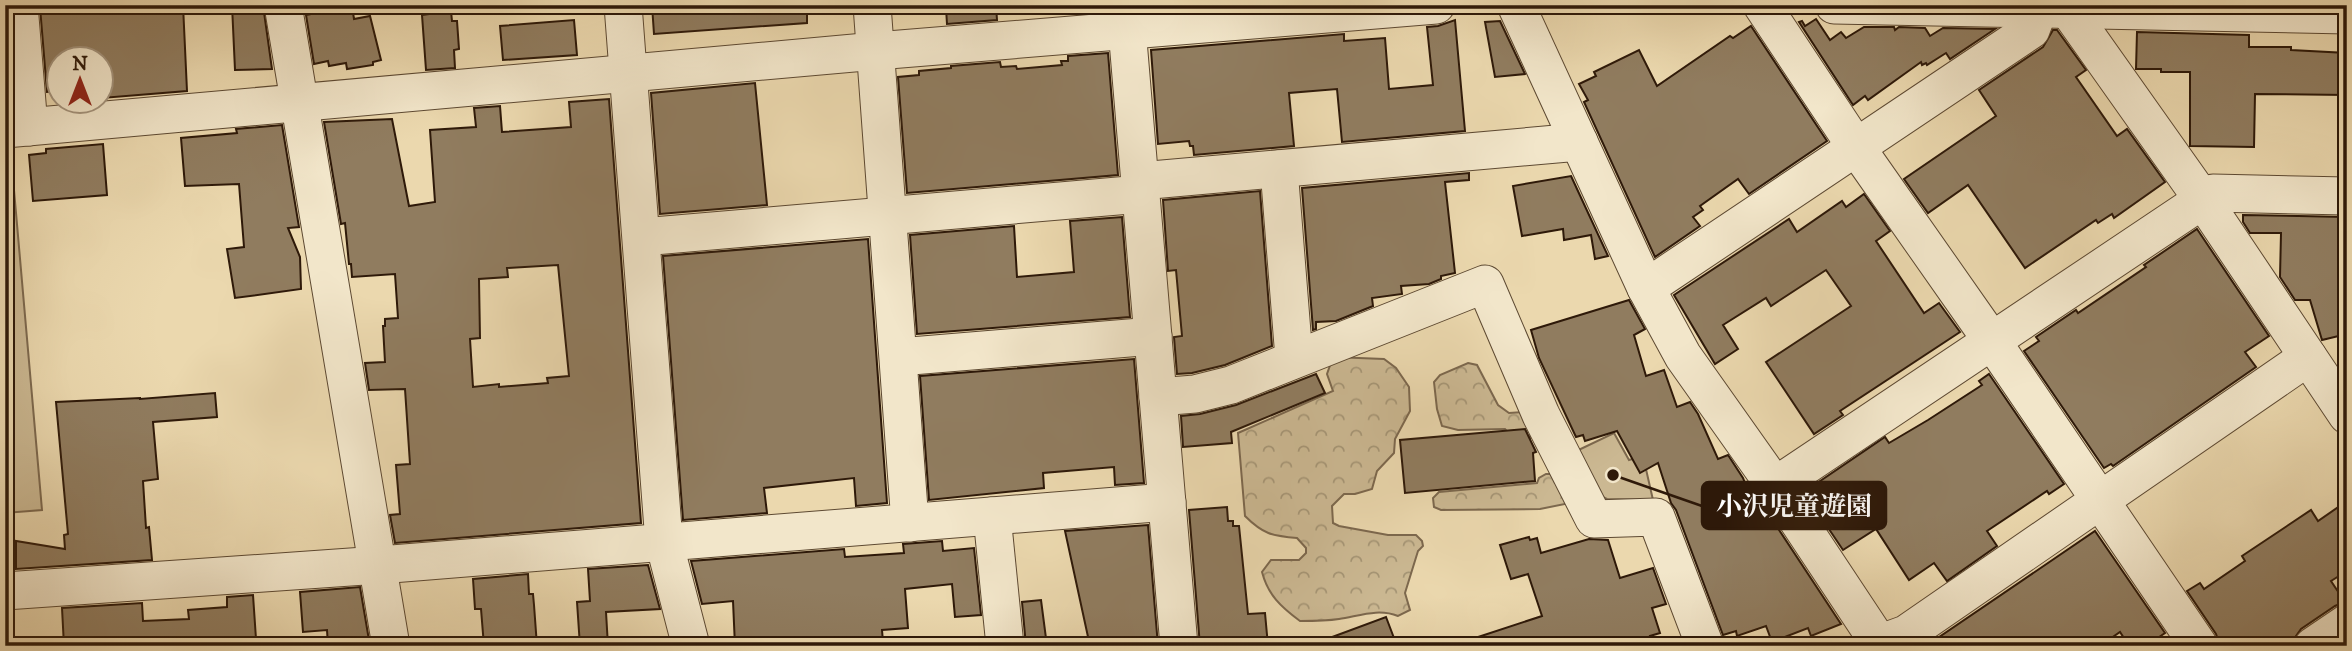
<svg xmlns="http://www.w3.org/2000/svg" width="2352" height="651" font-family="'IM FELL DW Pica','Noto Serif JP',serif">
<style>
.green{fill:#cbb892;stroke:#7c684e;stroke-width:2}
.forest{fill:url(#forest-crowns);stroke:#7c684e;stroke-width:2}
.building{fill:#907c5f;stroke:#2e1909;stroke-width:2;fill-rule:evenodd}
.lines{fill:none;stroke-linecap:round;stroke-linejoin:round}
.minor-casing{stroke:#5d4932;stroke-width:39}
.minor{stroke:#f2e6ca;stroke-width:37}
.leader{fill:none;stroke:#2e1909;stroke-width:2.5}
.callout-dot{fill:#2e1909;stroke:#f2e6ca;stroke-width:2.5}
.callout{fill:#2e1909;stroke:#2e1909;stroke-width:2.5}
.callout-label{font-size:26px;text-anchor:middle;font-weight:bold;fill:#fff}
</style>
<defs>
<pattern id="forest-crowns" width="20" height="18" patternUnits="userSpaceOnUse" patternTransform="scale(1.75)"><rect width="20" height="18" fill="#cbb892"/><path d="M2 6a3 3 0 1 1 6 0M12 15a3 3 0 1 1 6 0" fill="none" stroke="#a59575"/></pattern>
</defs>
<rect width="100%" height="100%" fill="#ebd8ae"/>
<filter id="stains"><feTurbulence type="fractalNoise" baseFrequency=".00286" numOctaves="4"/><feColorMatrix values="0 0 0 0 .2 0 0 0 0 .09 0 0 0 0 .02 0 0 0 .5 -.17"/></filter>
<radialGradient id="worn" r=".72"><stop offset=".6" stop-color="#630" stop-opacity="0"/><stop offset="1" stop-color="#630" stop-opacity=".3"/></radialGradient>
<g class="green">
<polygon points="14,190 42,510 5,513 5,191"/>
<polygon points="1614,433 1629,460 1643,456 1653,500 1607,499 1587,490 1568,455"/>
</g>
<g class="forest">
<path d="M1333 357 1384 359 1396 368 1409 387 1410 411 1395 439 1394 453 1377 471 1372 489 1355 494H1344L1332 506 1333 523 1339 526 1388 535H1416L1422 541 1423 546 1418 551 1405 593 1410 610 1398 616C1378 608 1359 616 1339 619 1326 621 1312 621 1300 621 1281 607 1268 595 1262 572L1271 560H1299L1306 553V548L1297 538C1272 536 1263 534 1245 516L1238 433 1333 391 1327 374Z"/>
<polygon points="1468,363 1477,365 1498,405 1509,413 1523,412 1530,428 1530,438 1514,440 1505,429 1458,430 1442,426 1437,409 1434,382 1440,375"/>
<path d="M1546 474H1550C1557 483 1565 492 1565 504L1540 509 1441 510 1434 507 1433 498 1439 492 1537 483 1539 478Z"/>
</g>
<g class="building">
<polygon points="107,5 183,5 187,91 102,98 102,60 60,60 60,91 47,92 40,7"/>
<polygon points="232,5 263,5 272,69 235,70"/>
<polygon points="652,5 807,5 807,23 654,34"/>
<polygon points="996,5 997,20 947,24 946,8"/>
<polygon points="1084,5 1104,5 1104,11 1084,13"/>
<polygon points="352,6 354,19 370,16 381,60 373,62 373,65 347,69 346,63 329,66 328,61 314,64 306,15"/>
<polygon points="451,11 452,21 457,21 459,49 454,50 455,68 426,70 422,15"/>
<polygon points="1816,19 1830,40 1841,32 1846,38 1864,27 1894,27 1895,30 1899,27 1925,28 1930,36 1943,28 1995,29 1950,59 1946,53 1927,65 1926,63 1922,65 1921,62 1868,100 1865,96 1853,105 1799,22 1802,21 1805,26"/>
<polygon points="574,20 577,55 503,60 500,26"/>
<polygon points="1455,20 1465,131 1342,142 1337,89 1289,93 1294,146 1194,155 1193,146 1190,146 1189,141 1158,144 1151,50 1344,34 1344,41 1385,38 1389,89 1433,85 1427,27 1438,26"/>
<polygon points="1500,21 1525,74 1495,77 1485,22"/>
<polygon points="1751,26 1827,141 1749,194 1738,179 1700,206 1703,210 1693,217 1700,226 1655,257 1584,102 1588,100 1579,84 1596,76 1594,72 1639,50 1657,86 1730,36 1733,38"/>
<polygon points="2053,30 2057,30 2086,70 2076,77 2117,136 2127,129 2165,182 2114,218 2112,214 2098,223 2096,220 2025,268 1968,185 1928,213 1904,179 1996,116 1979,90 2043,47"/>
<polygon points="2137,32 2249,35 2249,47 2291,47 2291,50 2347,53 2347,95 2255,94 2254,147 2190,146 2190,72 2161,72 2161,69 2136,69"/>
<polygon points="1108,53 1118,175 907,193 898,77 919,75 919,71 951,68 951,66 1000,62 1001,67 1016,66 1017,69 1062,65 1061,61 1068,61 1068,56"/>
<polygon points="755,83 767,205 660,214 651,93"/>
<path d="M609 99 641 523 395 543 390 515 400 514 396 465 410 464 405 389 369 390 365 363 385 362 383 326H385V319L398 318 395 274 352 277 351 264H349L345 223 341 224 324 122 392 119 409 206 435 202 430 130 476 127 474 108 500 106 502 132 571 127 569 102ZM558 265 569 376 547 378 548 383 499 387V384L473 387 470 339 480 338 479 279 508 277 507 268Z"/>
<polygon points="282,125 299,227 288,228 300,257 301,289 235,298 227,249 244,247 239,184 185,186 181,138 237,133 236,129"/>
<polygon points="103,144 107,195 33,201 29,155 46,153 46,149"/>
<polygon points="1469,173 1469,180 1445,182 1455,273 1441,276 1441,279 1429,284 1401,286 1402,294 1372,298 1373,306 1336,321 1316,322 1316,329 1313,330 1302,188"/>
<polygon points="1571,176 1608,256 1595,259 1591,235 1564,240 1563,229 1522,236 1513,186"/>
<polygon points="1260,191 1272,346 1225,365 1192,373 1177,374 1174,337 1182,336 1176,270 1168,271 1163,200"/>
<polygon points="1864,194 1890,231 1876,241 1924,313 1939,303 1960,332 1840,411 1843,415 1814,434 1766,362 1851,306 1826,270 1771,306 1766,298 1723,325 1738,349 1715,364 1674,295 1789,219 1797,232 1842,201 1846,207"/>
<polygon points="2243,215 2347,217 2347,334 2322,340 2310,300 2295,300 2280,277 2281,233 2250,233 2243,222"/>
<polygon points="1122,217 1130,317 917,334 910,235 1014,226 1017,277 1074,272 1070,221"/>
<polygon points="2197,229 2269,336 2245,352 2256,367 2113,466 2111,464 2104,468 2024,351 2039,341 2036,337 2076,310 2078,313 2146,267 2144,265"/>
<polygon points="868,239 887,503 856,506 854,478 764,488 767,513 683,520 663,256"/>
<polygon points="1629,300 1645,329 1634,335 1646,376 1664,370 1677,407 1690,402 1698,414 1718,459 1728,455 1743,478 1748,491 1752,489 1758,498 1841,624 1811,636 1808,628 1772,642 1766,626 1737,636 1736,631 1723,635 1676,510 1671,503 1658,463 1640,473 1617,431 1585,441 1583,435 1576,437 1539,358 1531,330"/>
<polygon points="1134,359 1144,483 1115,485 1114,467 1043,473 1044,488 929,500 920,376"/>
<polygon points="1316,374 1325,393 1231,432 1232,443 1183,447 1181,416 1200,414 1236,405"/>
<polygon points="1989,374 2064,484 2049,494 2047,491 1987,531 1997,546 1947,581 1934,563 1909,580 1876,529 1843,550 1804,492 1885,437 1889,443 1928,420 1982,385 1979,381"/>
<polygon points="215,393 217,417 153,422 158,479 143,481 146,528 149,527 152,560 16,569 16,541 65,549 64,535 68,534 56,402 140,398 140,399"/>
<polygon points="1525,429 1536,452 1533,453 1535,481 1405,493 1400,440"/>
<polygon points="2347,501 2347,571 2331,581 2345,602 2335,606 2301,629 2289,646 2220,646 2216,634 2187,591 2200,583 2204,589 2245,561 2242,556 2311,510 2318,521"/>
<polygon points="1227,507 1228,521 1233,521 1233,526 1239,526 1248,614 1265,613 1268,646 1200,646 1189,510"/>
<polygon points="1148,525 1158,646 1090,646 1065,531"/>
<polygon points="2095,531 2165,633 2146,646 2129,646 2120,632 2100,646 1926,646"/>
<polygon points="1529,537 1530,540 1537,538 1541,553 1589,539 1608,540 1620,578 1653,568 1666,604 1652,608 1660,633 1650,636 1653,646 1470,646 1469,640 1542,616 1528,574 1511,579 1500,545"/>
<polygon points="942,541 943,551 974,548 981,615 955,617 952,584 905,589 908,628 882,630 883,642 839,646 735,646 733,601 702,604 691,561 844,549 845,557 904,553 903,544"/>
<polygon points="648,565 660,609 606,612 608,646 580,646 577,602 590,601 588,569"/>
<polygon points="528,574 529,594 533,594 534,605 537,646 484,646 481,609 475,609 473,579"/>
<polygon points="360,587 370,646 328,646 327,630 303,632 300,592"/>
<polygon points="253,595 256,639 225,641 225,646 64,646 62,608 142,603 143,621 189,619 188,610 227,607 227,597"/>
<polygon points="1041,600 1047,646 1026,646 1022,602"/>
<polygon points="1386,617 1397,646 1316,646 1316,643"/>
</g>
<g class="lines">
<g class="minor-casing">
<g id="minor">
<polyline points="19,5 29,127"/>
<polyline points="283,5 391,646"/>
<polyline points="623,5 664,542 691,646"/>
<polyline points="872,5 910,523"/>
<polyline points="1125,5 1179,646"/>
<polyline points="1516,5 1646,288 1683,356 1775,486 1881,646"/>
<polyline points="1762,5 1856,147 1992,341 2199,646"/>
<polyline points="1834,5 2347,15"/>
<polyline points="2065,5 2203,200 2347,415"/>
<polyline points="5,129 876,51 1436,5"/>
<polyline points="1279,169 1294,358"/>
<polyline points="1140,181 1579,142"/>
<polyline points="642,237 1141,194"/>
<polyline points="1646,288 2031,30 2039,9"/>
<polyline points="899,357 1153,336"/>
<polyline points="1158,397 1195,394 1231,385 1485,284 1541,415 1594,519 1656,517 1705,646"/>
<polyline points="1775,486 2213,193 2347,196"/>
<polyline points="992,516 1005,646"/>
<polyline points="5,591 379,565 1167,502"/>
<polyline points="1873,646 1906,634 2308,357"/>
<polyline points="2313,646 2347,623"/>
</g>
</g>
<use href="#minor" class="minor"/>
</g>
<path class="leader" d="M1613 475L1702 506"/>
<circle class="callout-dot" cx="1613" cy="475" r="7"/>
<rect class="callout" x="1702" y="482" width="184" height="47" rx="7"/>
<g class="callout-label">
<text x="1794" y="515">小沢児童遊園</text>
</g>
<rect width="2352" height="651" fill="none" stroke="#ebd8ae" stroke-width="28"/>
<rect x="7" y="7" width="2338" height="637" fill="none" stroke="#2e1909" stroke-width="3.5"/>
<rect x="14" y="14" width="2324" height="623" fill="none" stroke="#2e1909" stroke-width="2"/>
<g transform="translate(80 80)"><circle r="33" fill="#f2e6ca" stroke="#a4947d" stroke-width="2"/>
<path d="M0-5L12 26L0 18L-12 26Z" fill="#8f2418"/>
<text y="-10" font-size="19" font-weight="bold" text-anchor="middle" fill="#2e1909">N</text>
</g>
<rect width="100%" height="100%" filter="url(#stains)"/>
<rect width="100%" height="100%" fill="url(#worn)"/>
</svg>
